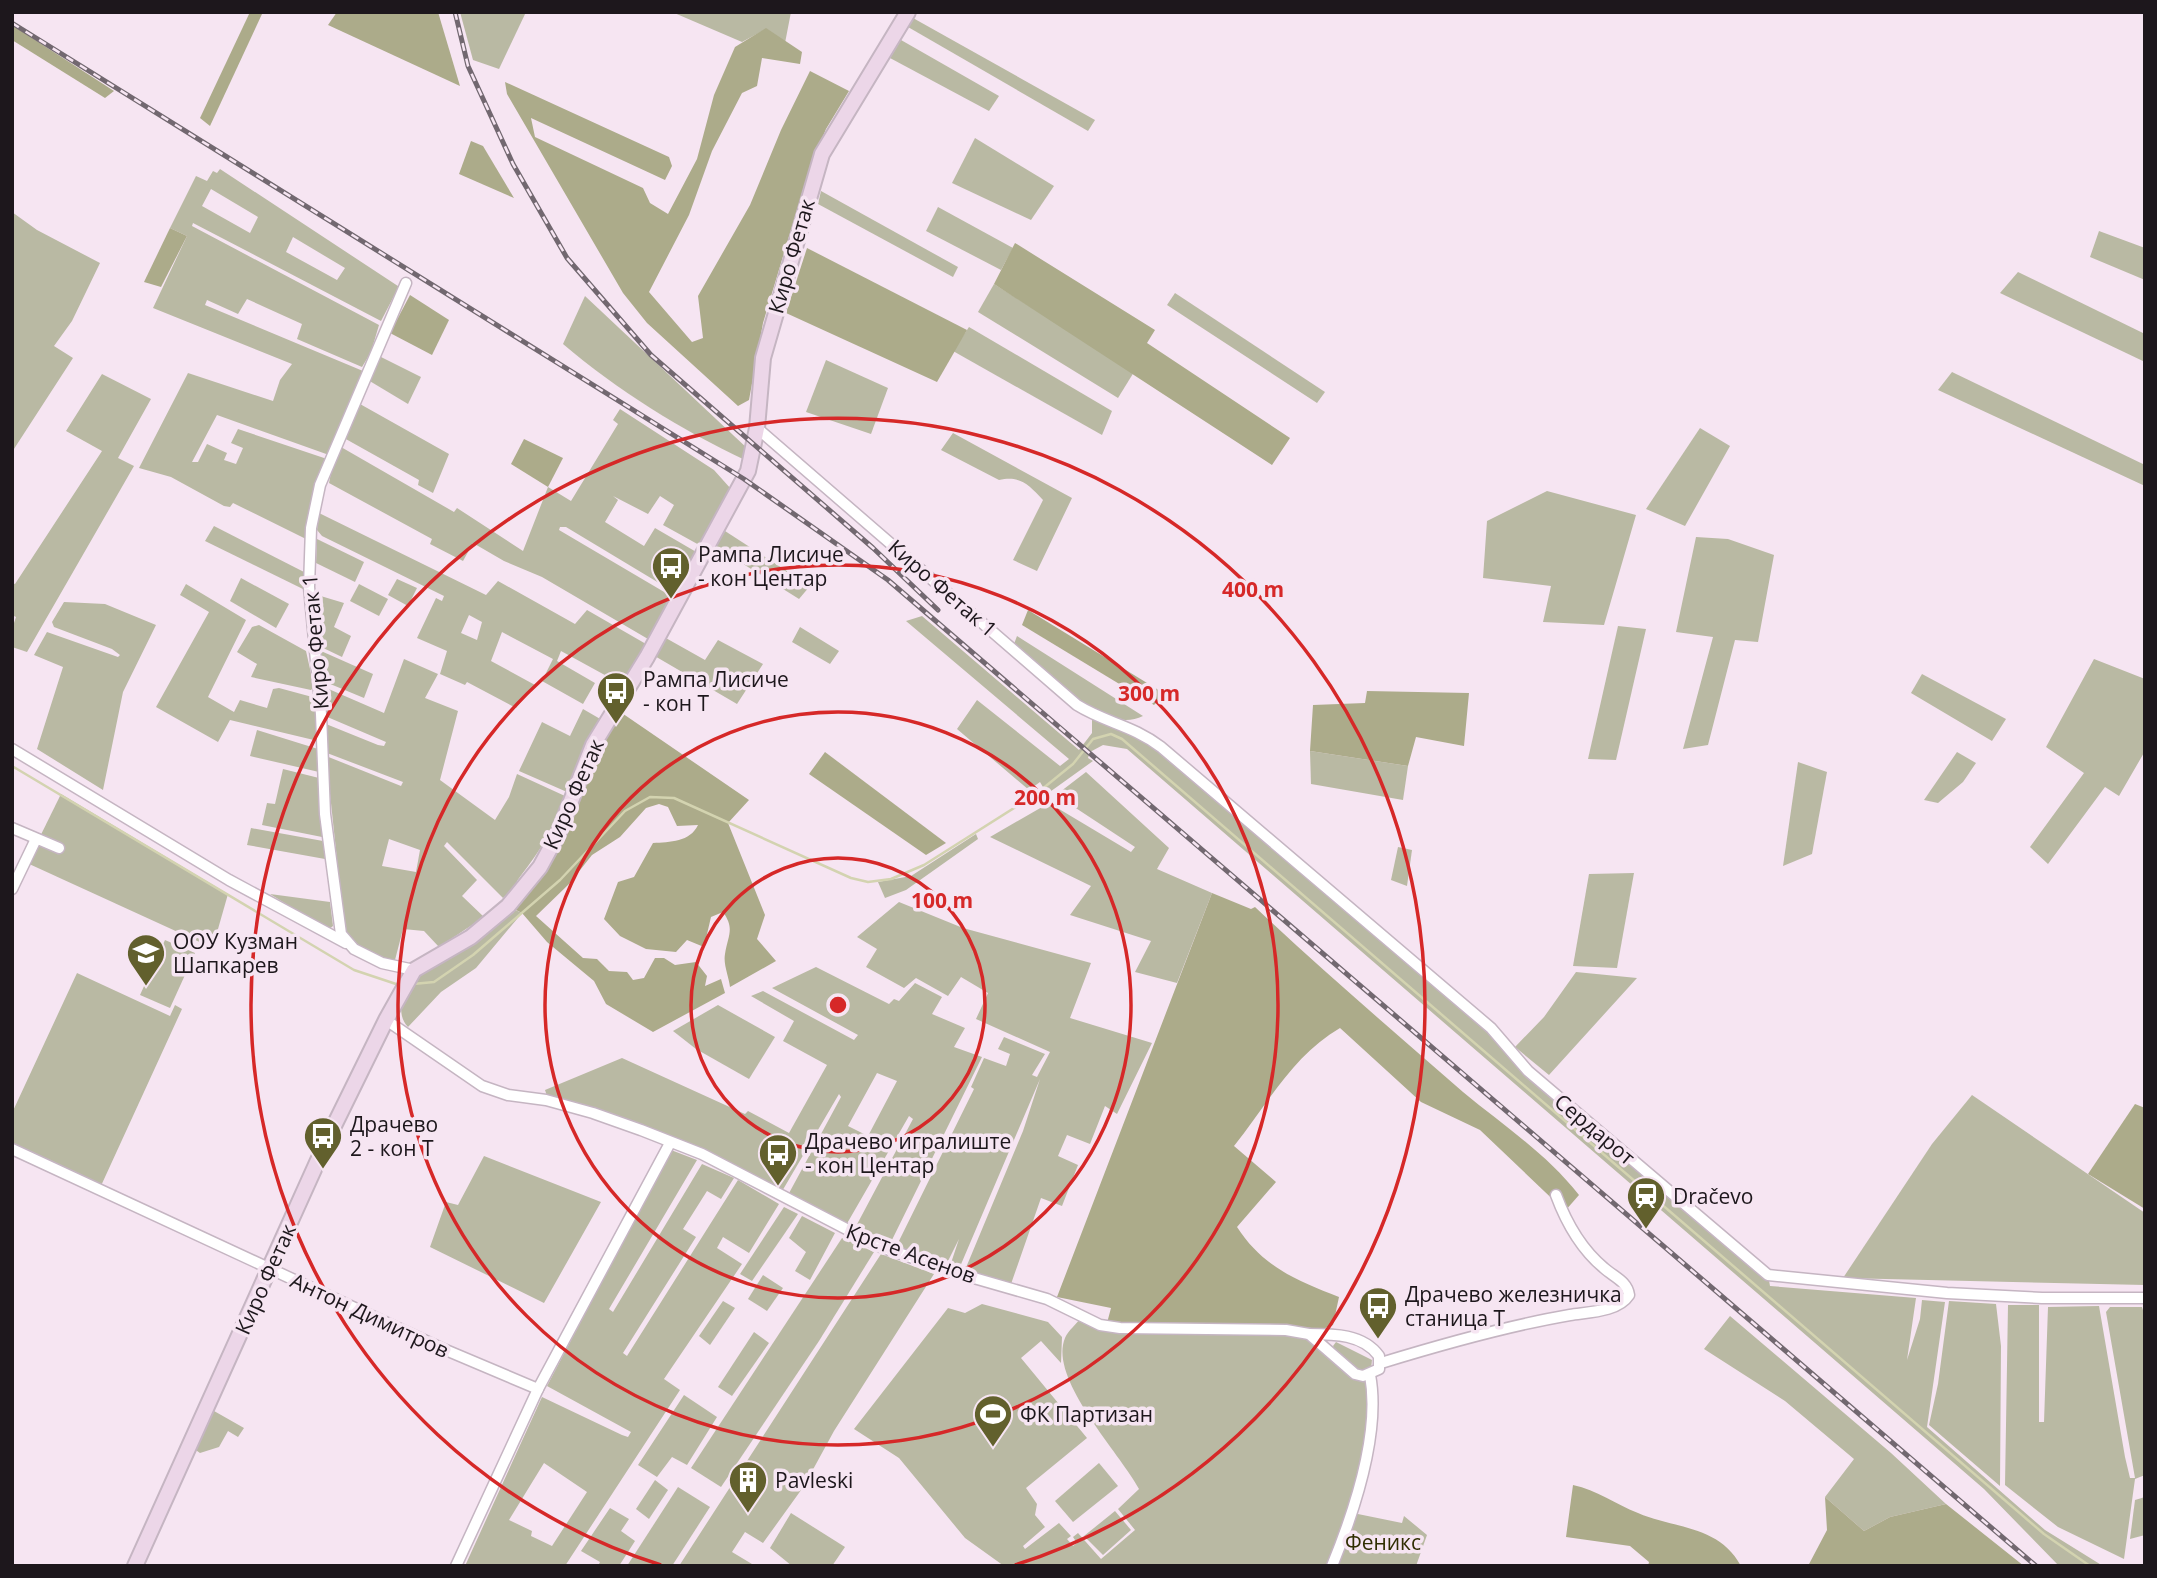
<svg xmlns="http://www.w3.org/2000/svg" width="2157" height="1578" font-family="'Open Sans',sans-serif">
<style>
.green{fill:#b9b9a3;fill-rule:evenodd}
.forest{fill:#acab8a}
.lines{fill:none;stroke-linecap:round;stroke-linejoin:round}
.stream{stroke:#d3d3b0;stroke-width:2.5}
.street-casing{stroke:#c5b5c2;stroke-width:13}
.secondary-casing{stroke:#c5b5c2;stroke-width:18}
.street{stroke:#fff;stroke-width:10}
.secondary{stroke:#ecd6e8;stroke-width:14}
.rail-casing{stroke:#726870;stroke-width:5}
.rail{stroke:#f6e5f2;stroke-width:2.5;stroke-dasharray:8;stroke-linecap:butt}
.ring{fill:none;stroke:#d62828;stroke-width:3.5}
.labels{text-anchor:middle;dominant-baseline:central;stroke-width:7;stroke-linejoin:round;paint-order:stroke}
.street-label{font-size:21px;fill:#1d171c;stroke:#f6e5f2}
.poi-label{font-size:21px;fill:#1d171c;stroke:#f6e5f2;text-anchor:start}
.park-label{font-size:21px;fill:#302e02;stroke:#f6e5f2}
.centre{fill:#d62828;stroke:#f6e5f2;stroke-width:3.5}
.ring-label{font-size:21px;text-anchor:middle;font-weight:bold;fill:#d62828;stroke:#f6e5f2;stroke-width:7;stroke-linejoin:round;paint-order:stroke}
</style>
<rect width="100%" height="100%" fill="#f6e5f2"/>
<g class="green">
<polygon points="460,12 526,12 499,69 473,60"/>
<polygon points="672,12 791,12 785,43 766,29 742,42"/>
<polygon points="913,18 1095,120 1088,131 908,27"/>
<polygon points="901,40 999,96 989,111 890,58"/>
<polygon points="975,138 1054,186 1031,220 952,183"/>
<path d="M220 169 404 290 399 299 394 296 381 321 193 223 192 226 379 325 371 352 362 367 297 339 302 324 247 299 238 314 207 300 205 305 363 371 329 455 217 415 192 462H198L207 444 227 453 224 460 236 464 243 448 231 443 238 429 327 459 306 539 233 503 230 507 224 506 171 477 139 468 188 373 273 401 280 380 292 364 153 308 187 236 170 228 196 176 207 181 213 171 217 173ZM211 189 258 217 250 233 202 206ZM293 237 345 268 337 280 286 252Z"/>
<polygon points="821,191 958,267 953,277 818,204"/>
<polygon points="938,207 1013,248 1001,270 926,231"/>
<polygon points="12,212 37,230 100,263 72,321 54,346 73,358 12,452"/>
<polygon points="2099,231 2145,248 2145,280 2090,257"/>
<polygon points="2018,272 2145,334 2145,362 2000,293"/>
<polygon points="994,284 1134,372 1118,398 978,312"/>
<polygon points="1175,293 1325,392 1317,403 1167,305"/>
<path d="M585 296 749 450 745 460C681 430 617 390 563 344Z"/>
<polygon points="969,327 1112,411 1102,435 953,351"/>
<polygon points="379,356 421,377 408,404 368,380"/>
<polygon points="826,360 888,388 871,434 806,412"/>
<polygon points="1952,372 2145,465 2145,486 1938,390"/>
<polygon points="102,374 151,399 118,458 134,466 27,652 12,647 12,629 16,617 12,615 12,583 15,584 102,451 66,431"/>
<polygon points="360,404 449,454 433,493 418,485 419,480 344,438"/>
<polygon points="620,409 714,470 731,489 701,546 663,525 674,505 660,496 648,514 613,496 618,500 605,522 644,546 655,528 698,553 674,592 566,527 560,527 559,530 671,596 648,639 542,577 504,561 473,543 463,561 430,544 432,539 329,483 333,463 341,447 454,512 457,508 523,551 548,487 571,501 618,424 613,420"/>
<polygon points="1700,428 1730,446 1685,526 1646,509"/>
<path d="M953 433 1072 498 1037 571 1013 560 1043 500C1029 485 1020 475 999 480L941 450Z"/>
<polygon points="1547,491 1636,515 1604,625 1543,622 1551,586 1483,578 1487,521"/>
<path d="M319 513 486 595 498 581 575 624 587 610 646 644 623 685 561 651 557 661 595 683 583 704 542 681 553 659 502 632 491 661 535 685 516 708 467 682 465 685 440 674 447 651 417 638 436 598 442 601 444 596 322 536 317 530ZM469 615 482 622 477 640 461 633Z"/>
<polygon points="214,526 304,572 305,590 205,541"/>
<polygon points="725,531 810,586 799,599 716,547"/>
<polygon points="1696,537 1728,539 1774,555 1758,642 1735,640 1708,745 1683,749 1713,637 1676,632"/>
<polygon points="317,539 364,562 355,582 316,563"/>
<polygon points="241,578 289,604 276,628 230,601"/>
<polygon points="397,579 417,588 408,606 388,595"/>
<polygon points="186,584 246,620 208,697 234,712 240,700 267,708 273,689 279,688 316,698 318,741 230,720 218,742 156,707 209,612 180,595"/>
<polygon points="359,584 388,599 379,616 350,601"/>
<polygon points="314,594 344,603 334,627 351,636 342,657 317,645"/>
<polygon points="64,602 105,604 156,625 123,692 103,790 37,749 63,667 34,655 47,632 118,657 120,655 112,649 54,627 52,622"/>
<polygon points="922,616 1079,750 1092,733 1092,715 1140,731 1491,1028 1528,1071 1768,1275 1770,1286 1916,1298 1907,1360 1920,1319 1922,1300 1945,1302 1927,1427 2045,1530 2103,1566 2059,1566 1984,1489 1127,749 1103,745 1090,752 1088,758 1093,761 1047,794 1040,782 1029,790 957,729 977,700 1060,766 1069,759 906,621"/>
<polygon points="259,625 306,651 314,687 311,690 251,677 257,664 237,652 252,627"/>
<polygon points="1618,626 1646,629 1616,760 1588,759"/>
<polygon points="800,627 839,651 830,664 792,642"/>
<path d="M1017 636 1143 716C1101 737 1042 669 1014 644Z"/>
<polygon points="664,637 705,660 718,640 763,664 737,704 653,655"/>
<polygon points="321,651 373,674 364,698 323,681 318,660"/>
<path d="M404 659 438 674 425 698 458 711 440 780 495 820 509 797 517 774 565 796C555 830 538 853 517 881L518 884 503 898 447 842 444 846 477 880 462 896 484 917 439 947 424 931 403 929 395 960 372 955 345 935 326 756 401 786 403 782 327 753 326 724 378 745 384 746 386 742 325 716 324 687 384 713ZM389 839 420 850 416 872 382 866Z"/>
<polygon points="2094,659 2145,679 2145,751 2119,796 2105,787 2048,864 2030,847 2084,773 2046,747"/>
<polygon points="1922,674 2006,719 1992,741 1911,693"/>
<polygon points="583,709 602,720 586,745 567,792 519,771 542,722 570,736"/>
<polygon points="257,730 318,749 319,772 250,756"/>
<polygon points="1310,751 1408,766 1403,800 1311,784"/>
<polygon points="1957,752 1976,763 1963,782 1938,803 1924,800"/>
<polygon points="1798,762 1827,772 1812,854 1783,866"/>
<polygon points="283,769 319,778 322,837 262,825 267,803 275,804"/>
<polygon points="1086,772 1169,848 1157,869 1212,893 1177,983 1135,972 1151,941 1070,915 1091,886 990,837 1049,803 1131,852 1135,847 1056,795"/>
<polygon points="61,794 228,894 218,929 204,944 27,863"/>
<polygon points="251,828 323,841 325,859 247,845"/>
<polygon points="976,834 978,839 906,890 885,898 878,882 911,876"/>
<polygon points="1398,847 1412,850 1407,886 1391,880"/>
<polygon points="1634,873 1617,968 1573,966 1589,874"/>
<polygon points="270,894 330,902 333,926 329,929 323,927"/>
<polygon points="899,902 963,928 1091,963 1070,1018 1152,1043 1117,1114 1105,1106 1090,1144 1067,1135 1058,1156 1078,1165 1062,1206 1041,1198 1011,1284 965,1270 1023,1131 1040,1079 959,1269 950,1266 959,1239 947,1263 895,1249 974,1089 971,1087 984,1058 1006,1066 1010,1054 998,1049 1004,1037 1045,1054 1032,1075 1037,1077 1050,1052 976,1019 988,993 961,977 948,996 916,978 904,988 866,967 877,949 857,937"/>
<path d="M511 908 522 913 476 968 441 992 408 1027C395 1014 403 991 412 977 421 964 493 920 511 908Z"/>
<polygon points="165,940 195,953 170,1008 140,995"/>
<path d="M816 967 889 1004 894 999 899 1001 915 983 942 997 932 1014 965 1028 954 1047 982 1057 889 1246 854 1230 913 1119 909 1116 845 1227 788 1195 841 1097 839 1094 781 1193 720 1160 547 1096 545 1090 622 1058 745 1114 748 1111 789 1133 827 1065 783 1041 794 1021 751 996 763 991 854 1040 858 1035 772 988ZM877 1073 897 1081 868 1136 848 1126Z"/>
<polygon points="1576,972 1637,978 1549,1075 1515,1047 1544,1017"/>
<polygon points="77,973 170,1016 175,1005 182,1009 100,1188 12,1149 12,1113"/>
<polygon points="718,1005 775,1037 749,1079 696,1049 673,1031"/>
<polygon points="1972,1095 2145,1213 2145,1285 1843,1278 1932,1144"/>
<path d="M671 1150 697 1160 609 1309 613 1312 702 1164 734 1178 721 1199 707 1191 683 1229 696 1237 623 1353 627 1356 738 1180 779 1204 749 1253 723 1237 717 1248 742 1264 664 1379 680 1390 565 1566H465L542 1397 622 1435 628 1437 631 1432 547 1386ZM544 1463 587 1492 552 1546 531 1536 532 1531 509 1520Z"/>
<polygon points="484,1156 601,1202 544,1303 430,1247 446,1202 458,1205"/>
<polygon points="784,1207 798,1214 752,1281 740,1274"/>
<polygon points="802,1216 835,1233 810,1280 795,1271 806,1252 789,1238"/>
<polygon points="842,1238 874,1252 819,1341 721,1487 691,1468"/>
<polygon points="881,1254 934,1274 834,1431 804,1486 763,1543 745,1532 732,1552 752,1564 750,1566 679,1566"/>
<polygon points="763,1275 783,1288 767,1311 748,1299"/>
<polygon points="723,1301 735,1308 710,1345 699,1336"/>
<polygon points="1949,1301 1996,1304 2001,1346 2000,1486 1929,1425 1938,1384"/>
<path d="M982 1304 1048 1322 1062 1337 1061 1363 1041 1341 1021 1358 1087 1438 1026 1488 1037 1504 1035 1515 1045 1527 1023 1546 1025 1549 1059 1523 1071 1536 1067 1539 1073 1546 1077 1543 1073 1537 1078 1533 1101 1559 1135 1530 1118 1509 1139 1489C1120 1453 1048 1379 1065 1338 1068 1331 1077 1323 1082 1317L1100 1325 1309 1334 1355 1374 1370 1375 1374 1397 1353 1513 1402 1523 1404 1516 1427 1535 1416 1566H1004L965 1538 899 1458 854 1429 948 1308 965 1313Z"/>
<polygon points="2008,1305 2039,1305 2039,1422 2044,1422 2048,1307 2099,1306 2125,1457 2130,1478 2135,1478 2106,1312 2110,1307 2142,1307 2145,1317 2145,1475 2135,1479 2124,1559 2058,1527 2005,1485"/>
<polygon points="1730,1316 1891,1453 1946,1504 1890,1517 1864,1531 1825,1497 1854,1459 1785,1401 1704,1349"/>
<polygon points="754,1332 769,1343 732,1396 718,1387"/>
<polygon points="1336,1342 1372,1360 1371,1369 1359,1372 1335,1350 1333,1346"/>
<polygon points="684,1395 717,1417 687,1465 672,1457 657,1477 638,1465"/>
<polygon points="207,1407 244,1428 238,1437 228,1431 219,1447 200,1453 190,1446"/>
<polygon points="1099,1463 1118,1486 1073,1522 1055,1501"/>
<polygon points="655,1480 668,1490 649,1519 636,1509"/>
<polygon points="678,1487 710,1507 672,1566 627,1566"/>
<polygon points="2145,1497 2145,1535 2130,1539 2135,1500"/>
<polygon points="610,1508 629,1519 621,1531 635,1541 619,1566 598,1566 600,1562 581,1551"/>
<polygon points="1115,1511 1131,1530 1103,1555 1084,1536"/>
<polygon points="791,1513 845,1547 832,1566 792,1566 770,1548"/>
</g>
<g class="forest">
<polygon points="250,12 262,14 210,126 200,118"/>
<polygon points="337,12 438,12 460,86 328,25"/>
<polygon points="12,25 114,91 105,98 12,40"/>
<polygon points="766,28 802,52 800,64 762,58 757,86 742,93 712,151 689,215 649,292 692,342 703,338 698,296 750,205 781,130 810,71 849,91 826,129 808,173 763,323 749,400 738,406 647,323 623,293 507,94 505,82 669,157 672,166 665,180 531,118 535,137 643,188 650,203 668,214 697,159 714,95 735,47"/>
<polygon points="471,141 483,146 514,198 459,174"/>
<polygon points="170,228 187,236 161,287 144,282"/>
<polygon points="1015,243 1155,330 1147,343 1290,438 1272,465 994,284"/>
<polygon points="807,248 967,330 937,382 786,313"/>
<polygon points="410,295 449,320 432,355 390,333"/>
<polygon points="524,439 563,458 548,487 511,464"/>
<polygon points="1028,610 1165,694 1154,705 1022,625"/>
<polygon points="1367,691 1469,693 1464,746 1416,737 1408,766 1310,751 1313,705 1365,703"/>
<path d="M616 709 749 800 728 823 765 915 757 939 776 961 730 987C729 977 723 964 725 954 728 935 735 929 723 912L711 917 704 947 687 940 676 952 646 949 620 936 604 919 618 882 634 877 653 843C670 842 690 842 698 825L677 826 668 807 659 804 646 808 620 837 592 855 569 884 536 916 583 958 597 959 609 971 627 972 633 980 644 978 655 958H664L675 965 696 962 707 976 705 986 721 979 725 993 653 1032 606 1004 594 981 547 942 522 913 508 906 540 867Z"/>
<polygon points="825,752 946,843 926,855 809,774"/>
<path d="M1212 893 1251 909 1255 907C1323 971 1393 1031 1463 1092 1504 1126 1546 1153 1579 1195L1565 1211 1480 1130 1421 1102 1340 1028C1293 1055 1267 1105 1234 1146L1276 1182 1237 1227C1263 1267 1296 1280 1339 1297L1333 1325 1315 1332 1120 1326 1107 1323 1111 1308 1057 1297Z"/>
<polygon points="2135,1104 2145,1108 2145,1209 2088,1174"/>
<path d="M1573 1485C1597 1490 1615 1504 1638 1513 1675 1529 1719 1525 1741 1566H1648L1649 1562 1630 1546 1566 1537Z"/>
<polygon points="1825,1497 1864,1531 1890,1517 1946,1504 2024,1566 1808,1566 1827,1530"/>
</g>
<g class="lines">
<g class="stream">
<polyline points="12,766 354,970 396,984"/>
<polyline points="413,984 434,982 473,955 560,880 625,811 650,797 674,798 851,878 868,882 891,879 924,865 1036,794 1073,764 1093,739 1111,734 1122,739 2044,1534 2090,1566"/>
</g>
<g class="street-casing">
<g id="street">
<polyline points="406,283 320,485 311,528 309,587 321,714 325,814 341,934 354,949 382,963 414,970"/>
<path d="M757 428 1077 705C1106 723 1132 725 1161 747L1491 1028 1528 1071 1768 1275 1947 1293 2042 1298H2145"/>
<polyline points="12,749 229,880 346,943"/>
<polyline points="12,828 59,848"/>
<polyline points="12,889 36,839"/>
<polyline points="386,1020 482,1086 508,1095 546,1100 593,1113 641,1130 702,1154 881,1247 960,1274 1047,1299 1100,1325 1120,1328 1286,1330 1309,1334"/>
<polyline points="12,1149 441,1348 538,1389"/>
<path d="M1309 1334C1334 1334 1363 1334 1379 1356V1369L1363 1376 1355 1374Z"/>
<path d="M1381 1363C1443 1344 1506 1326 1570 1315 1588 1312 1618 1312 1629 1295 1627 1281 1614 1277 1604 1268 1581 1249 1566 1222 1556 1195"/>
<polyline points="456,1566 538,1389 670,1143"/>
<path d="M1332 1566C1354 1512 1381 1433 1370 1375"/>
</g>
</g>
<g class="secondary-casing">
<polyline id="secondary" points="135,1566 329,1136 386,1020 414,970 471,937 508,906 540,867 558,834 593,745 647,657 748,471 757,428 763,358 822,154 908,12"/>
</g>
<use href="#street" class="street"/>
<use href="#secondary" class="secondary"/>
<g class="rail-casing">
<g id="rail">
<polyline points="455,12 468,66 513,164 567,258 651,355 873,548 938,610"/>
<polyline points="12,23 744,479 888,580 2036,1566"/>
</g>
</g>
<use href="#rail" class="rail"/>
</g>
<g class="ring">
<circle cx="838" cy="1005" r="147"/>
<circle cx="838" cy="1005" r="293"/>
<circle cx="838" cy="1005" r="440"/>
<path d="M661 1565A587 587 0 1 1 1015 1565"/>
</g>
<defs>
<g id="bus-pin" transform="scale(2.0125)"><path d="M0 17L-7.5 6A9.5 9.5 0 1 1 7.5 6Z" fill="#62602d" stroke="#f6e5f2"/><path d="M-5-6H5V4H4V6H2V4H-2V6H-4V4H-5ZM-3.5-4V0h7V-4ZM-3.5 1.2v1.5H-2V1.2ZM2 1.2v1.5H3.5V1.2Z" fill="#fff"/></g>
<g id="school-pin" transform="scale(2.0125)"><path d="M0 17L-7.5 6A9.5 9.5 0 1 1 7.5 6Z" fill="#62602d" stroke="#f6e5f2"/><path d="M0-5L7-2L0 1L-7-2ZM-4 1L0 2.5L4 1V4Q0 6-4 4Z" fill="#fff"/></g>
<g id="station-pin" transform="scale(2.0125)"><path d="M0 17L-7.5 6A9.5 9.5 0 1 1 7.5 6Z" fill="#62602d" stroke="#f6e5f2"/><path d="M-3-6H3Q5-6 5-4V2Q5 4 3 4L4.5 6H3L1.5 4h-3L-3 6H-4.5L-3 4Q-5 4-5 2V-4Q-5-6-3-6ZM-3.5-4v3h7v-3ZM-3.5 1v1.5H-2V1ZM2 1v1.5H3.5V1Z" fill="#fff"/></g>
<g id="stadium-pin" transform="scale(2.0125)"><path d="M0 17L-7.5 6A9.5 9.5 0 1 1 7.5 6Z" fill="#62602d" stroke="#f6e5f2"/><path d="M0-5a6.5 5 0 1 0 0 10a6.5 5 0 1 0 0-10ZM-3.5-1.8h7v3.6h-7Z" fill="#fff"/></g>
<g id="building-pin" transform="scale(2.0125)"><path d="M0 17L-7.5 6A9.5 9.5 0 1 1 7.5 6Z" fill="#62602d" stroke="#f6e5f2"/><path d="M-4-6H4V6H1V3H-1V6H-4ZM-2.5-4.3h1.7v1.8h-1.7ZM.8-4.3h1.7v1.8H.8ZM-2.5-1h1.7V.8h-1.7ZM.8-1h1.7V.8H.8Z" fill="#fff"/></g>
</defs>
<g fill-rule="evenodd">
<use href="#bus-pin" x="671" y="566"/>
<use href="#bus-pin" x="616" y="691"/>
<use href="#school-pin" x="146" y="953"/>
<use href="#bus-pin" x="323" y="1136"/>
<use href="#bus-pin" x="778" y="1153"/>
<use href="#station-pin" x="1646" y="1196"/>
<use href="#bus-pin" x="1378" y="1306"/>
<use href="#stadium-pin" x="993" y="1414"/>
<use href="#building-pin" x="748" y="1480"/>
</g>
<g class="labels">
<g class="street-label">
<text transform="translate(791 256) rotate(-74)">Киро Фетак</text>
<text transform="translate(943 588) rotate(41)">Киро Фетак 1</text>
<text transform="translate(315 642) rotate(-95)">Киро Фетак 1</text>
<text transform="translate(573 794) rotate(-66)">Киро Фетак</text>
<text transform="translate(1595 1129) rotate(40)">Сердарот</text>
<text transform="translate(911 1253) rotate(20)">Крсте Асенов</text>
<text transform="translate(265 1279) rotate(-66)">Киро Фетак</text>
<text transform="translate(370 1315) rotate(25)">Антон Димитров</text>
</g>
<g class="poi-label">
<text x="698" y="554">Рампа Лисиче<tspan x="698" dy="24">- кон Центар</tspan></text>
<text x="643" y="679">Рампа Лисиче<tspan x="643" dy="24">- кон Т</tspan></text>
<text x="173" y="941">ООУ Кузман<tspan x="173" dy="24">Шапкарев</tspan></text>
<text x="350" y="1124">Драчево<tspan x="350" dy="24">2 - кон T</tspan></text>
<text x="805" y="1141">Драчево игралиште<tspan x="805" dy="24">- кон Центар</tspan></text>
<text x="1673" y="1196">Dračevo</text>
<text x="1405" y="1294">Драчево железничка<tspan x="1405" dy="24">станица Т</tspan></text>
<text x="1020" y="1414">ФК Партизан</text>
<text x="775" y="1480">Pavleski</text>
</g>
<g class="park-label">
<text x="1383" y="1542">Феникс</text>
</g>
</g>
<circle cx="838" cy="1005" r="10" class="centre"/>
<g class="ring-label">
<text x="1253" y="597">400 m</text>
<text x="1149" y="701">300 m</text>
<text x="1045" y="805">200 m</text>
<text x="942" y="908">100 m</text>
</g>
<rect width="2157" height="1578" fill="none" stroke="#1d171c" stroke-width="28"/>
</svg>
